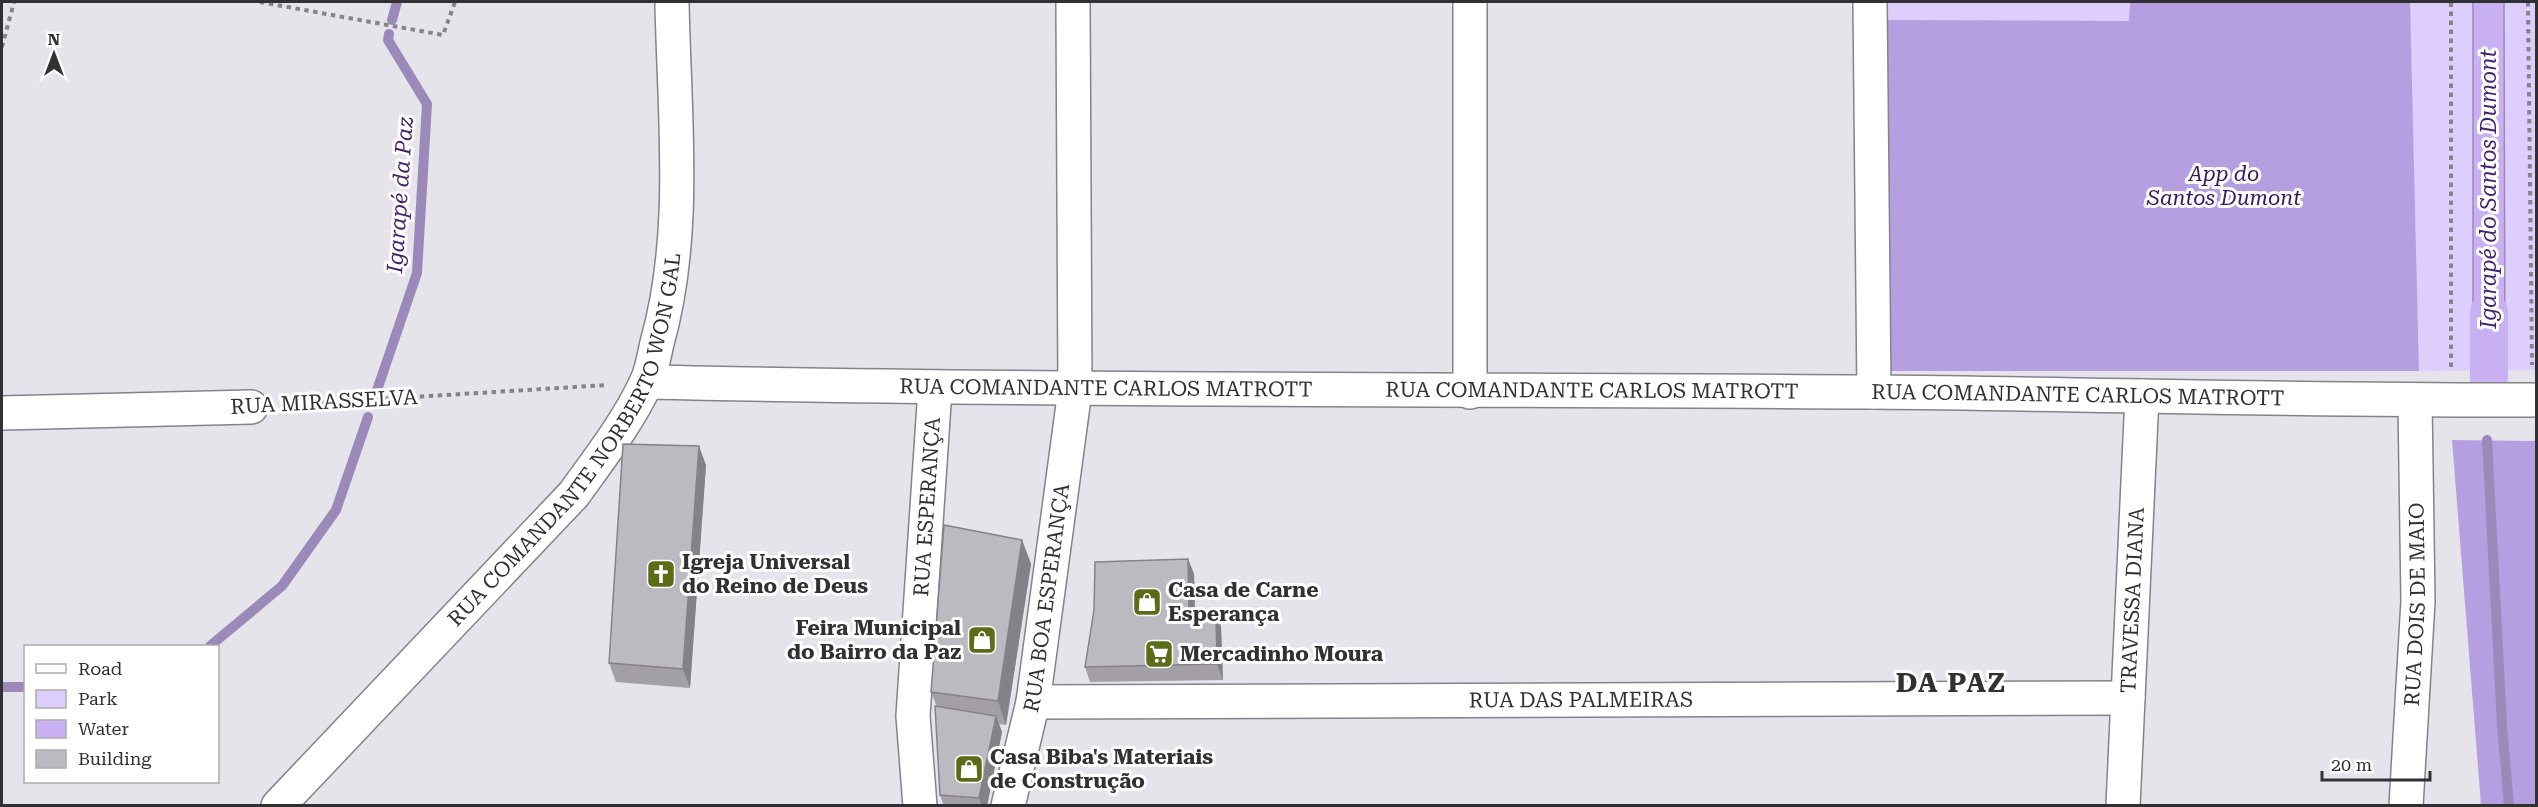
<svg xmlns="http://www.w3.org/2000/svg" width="2538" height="807" font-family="'Roboto Serif',serif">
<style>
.green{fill:#decefd}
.forest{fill:#b69fe0}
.water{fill:#c8b0f3;stroke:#9b8ab9;stroke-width:1.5}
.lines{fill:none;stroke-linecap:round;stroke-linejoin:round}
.stream{stroke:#9b8ab9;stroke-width:10}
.canal{stroke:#c8b0f3;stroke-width:38}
.minor-casing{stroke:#858389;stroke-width:36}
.path{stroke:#858489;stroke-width:4;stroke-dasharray:4.5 4.5;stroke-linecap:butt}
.minor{stroke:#fff;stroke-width:33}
.wall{fill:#a2a0a6}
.shaded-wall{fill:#848287}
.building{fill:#bcbac1;stroke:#848287;stroke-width:1.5}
.labels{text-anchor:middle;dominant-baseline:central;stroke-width:6;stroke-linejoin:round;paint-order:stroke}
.park-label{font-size:21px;font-style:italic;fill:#391561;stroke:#fff}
.street-label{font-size:21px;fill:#313033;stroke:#fff}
.poi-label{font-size:21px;font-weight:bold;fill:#313033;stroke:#fff;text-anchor:start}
.water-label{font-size:22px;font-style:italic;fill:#44226e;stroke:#fff}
.district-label{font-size:27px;font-weight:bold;letter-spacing:1.5px;fill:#313033;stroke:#fff}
</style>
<rect width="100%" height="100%" fill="#e6e4eb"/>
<polygon class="green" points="1879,2 2536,2 2536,370 2419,371 2415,204 1879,199"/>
<g class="forest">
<polygon points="2130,2 2410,2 2419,371 1874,371 1884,20 2129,21"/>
<polygon points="2452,440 2536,441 2536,805 2481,805"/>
</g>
<polygon class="water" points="2473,2 2504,2 2505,370 2473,359"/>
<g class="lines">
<g class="stream">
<polyline points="392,20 397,2"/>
<polyline points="374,399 417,273 427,104 388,40 389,34"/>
<polyline points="2487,440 2502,725 2509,806"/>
<polyline points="210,646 282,586 336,510 368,417"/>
<polyline points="2,687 26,687"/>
</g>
<polyline class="canal" points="2489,312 2489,377"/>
<g class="minor-casing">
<g id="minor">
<polyline points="1470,2 1470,392"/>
<polyline points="1870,2 1874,392"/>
<path id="s1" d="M647 382C1055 391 1463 389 1872 392 2093 394 2315 401 2536 400"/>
<polyline points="2,413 251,407"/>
<path id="s2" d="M1033 702 2128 698"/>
<path id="s3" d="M278 806 574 494C599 459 628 422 646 383 652 371 654 356 657 343 688 234 674 114 672 2"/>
<path id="s4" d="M920 806 913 716 935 389"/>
<path id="s5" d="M1008 806 1033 702 1075 390 1073 2"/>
<path id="s6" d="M2123 806 2142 396"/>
<path id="s7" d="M2406 806 2418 601 2415 401"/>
</g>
</g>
<g class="path">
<polyline points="260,2 443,35 455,2"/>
<polyline points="2528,2 2532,365"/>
<polyline points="2,47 14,2"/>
<polyline points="2451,367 2451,2"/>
<polyline points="285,405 607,385"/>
</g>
<use href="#minor" class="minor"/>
</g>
<g class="wall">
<polygon points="706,465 690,688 616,682 609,663"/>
<polygon points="1022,540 1031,564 1006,725 999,724 1002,732 987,806 944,806 940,795 937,707 931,692"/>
<polygon points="1188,559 1194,574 1195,611 1216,612 1221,627 1223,680 1090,682 1085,667"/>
</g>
<g class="shaded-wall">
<polygon points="699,446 706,465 690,688 683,669"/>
<polygon points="1022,540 1031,564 1006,725 998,701"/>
<polygon points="1188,559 1194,574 1195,626 1189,610"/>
<polygon points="1216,612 1221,627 1223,680 1217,664"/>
<polygon points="996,716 1002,732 987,806 982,806 979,798"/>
</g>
<g class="building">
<polygon points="623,444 699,446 683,669 609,663"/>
<polygon points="944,525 1022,540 998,701 931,692"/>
<polygon points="1188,559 1189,610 1216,612 1217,664 1085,667 1094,610 1095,562"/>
<polygon points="935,706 996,716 979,798 940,795"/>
</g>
<defs>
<g id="church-square" transform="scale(1.5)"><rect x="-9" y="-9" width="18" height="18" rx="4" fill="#5b6c17" stroke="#fff"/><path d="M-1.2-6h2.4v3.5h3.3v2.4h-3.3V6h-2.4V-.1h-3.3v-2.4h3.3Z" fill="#fff"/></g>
<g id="shop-square" transform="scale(1.5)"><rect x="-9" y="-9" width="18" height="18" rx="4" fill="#5b6c17" stroke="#fff"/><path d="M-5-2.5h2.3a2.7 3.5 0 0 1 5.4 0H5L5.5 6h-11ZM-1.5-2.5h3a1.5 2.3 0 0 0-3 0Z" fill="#fff"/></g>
<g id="supermarket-square" transform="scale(1.5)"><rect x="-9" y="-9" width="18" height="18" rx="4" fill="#5b6c17" stroke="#fff"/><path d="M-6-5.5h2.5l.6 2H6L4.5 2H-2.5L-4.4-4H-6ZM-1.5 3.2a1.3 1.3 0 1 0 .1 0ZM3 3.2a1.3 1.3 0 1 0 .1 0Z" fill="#fff"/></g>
</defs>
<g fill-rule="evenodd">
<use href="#church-square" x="661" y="574"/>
<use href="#shop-square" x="1147" y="602"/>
<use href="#shop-square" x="982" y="640"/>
<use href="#supermarket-square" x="1159" y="654"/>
<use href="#shop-square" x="969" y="769"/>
</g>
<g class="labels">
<g class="park-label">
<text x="2224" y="174">App do<tspan x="2224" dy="24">Santos Dumont</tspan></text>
</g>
<g class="street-label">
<text stroke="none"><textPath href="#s1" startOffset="459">RUA COMANDANTE CARLOS MATROTT</textPath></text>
<text stroke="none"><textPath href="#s1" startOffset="945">RUA COMANDANTE CARLOS MATROTT</textPath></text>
<text stroke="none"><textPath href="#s1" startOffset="1431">RUA COMANDANTE CARLOS MATROTT</textPath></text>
<text transform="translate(324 402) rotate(-3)">RUA MIRASSELVA</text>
<text stroke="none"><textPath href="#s3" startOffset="474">RUA COMANDANTE NORBERTO WON GAL</textPath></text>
<text stroke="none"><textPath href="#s4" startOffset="300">RUA ESPERANÇA</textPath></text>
<text stroke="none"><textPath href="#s5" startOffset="212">RUA BOA ESPERANÇA</textPath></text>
<text stroke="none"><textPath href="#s6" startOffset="206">TRAVESSA DIANA</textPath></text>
<text stroke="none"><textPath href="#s7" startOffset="202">RUA DOIS DE MAIO</textPath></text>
<text stroke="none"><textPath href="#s2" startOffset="548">RUA DAS PALMEIRAS</textPath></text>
</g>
<g class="poi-label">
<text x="682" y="562">Igreja Universal<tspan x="682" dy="24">do Reino de Deus</tspan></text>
<text x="1168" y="590">Casa de Carne<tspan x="1168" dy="24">Esperança</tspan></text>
<text x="961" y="628" text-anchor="end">Feira Municipal<tspan x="961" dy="24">do Bairro da Paz</tspan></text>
<text x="1180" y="654">Mercadinho Moura</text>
<text x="990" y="757">Casa Biba's Materiais<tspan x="990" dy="24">de Construção</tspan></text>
</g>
<g class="water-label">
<text transform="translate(2488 189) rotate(-90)">Igarapé do Santos Dumont</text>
<text transform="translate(400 195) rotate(-86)">Igarapé da Paz</text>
</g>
<g class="district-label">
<text x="1951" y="683">DA PAZ</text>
</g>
</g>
<rect width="2538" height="807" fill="none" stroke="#313033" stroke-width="6"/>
<rect x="24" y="645" width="195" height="138" fill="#ffffff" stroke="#adacad" stroke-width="1.5"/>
<rect x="36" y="664" width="30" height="9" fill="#ffffff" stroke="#adacad" stroke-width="1.5"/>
<text x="78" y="675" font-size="18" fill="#313033">Road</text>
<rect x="36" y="690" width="30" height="18" fill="#decefd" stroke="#adacad" stroke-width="1.5"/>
<text x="78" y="705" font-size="18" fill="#313033">Park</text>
<rect x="36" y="720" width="30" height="18" fill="#c8b0f3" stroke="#adacad" stroke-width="1.5"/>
<text x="78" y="735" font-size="18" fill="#313033">Water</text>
<rect x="36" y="750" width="30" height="18" fill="#bcbac1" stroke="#adacad" stroke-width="1.5"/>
<text x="78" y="765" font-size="18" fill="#313033">Building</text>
<g transform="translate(54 54)" stroke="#ffffff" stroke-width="4.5" paint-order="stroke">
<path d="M0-4.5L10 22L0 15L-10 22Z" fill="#313033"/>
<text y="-9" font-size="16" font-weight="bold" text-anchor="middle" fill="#313033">N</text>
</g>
<path d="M2322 771v9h108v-9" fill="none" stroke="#313033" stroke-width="3"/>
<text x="2331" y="771" font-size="18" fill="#313033" stroke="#ffffff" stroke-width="4.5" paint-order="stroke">20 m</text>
</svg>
